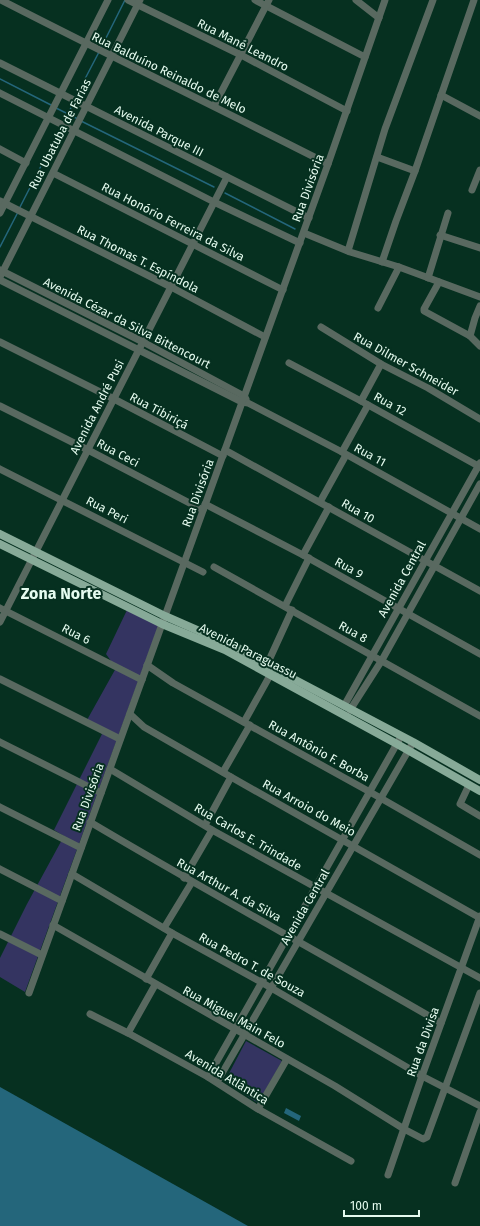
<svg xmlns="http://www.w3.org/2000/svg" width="480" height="1226" font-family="'Fira Sans',sans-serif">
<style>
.green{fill:#343461}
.water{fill:#24667b}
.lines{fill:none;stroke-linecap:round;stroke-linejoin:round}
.stream{stroke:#24667b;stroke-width:1.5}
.minor{stroke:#596960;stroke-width:7}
.major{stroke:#87aa98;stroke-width:8}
.labels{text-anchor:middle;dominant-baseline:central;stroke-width:4;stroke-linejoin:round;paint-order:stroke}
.street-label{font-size:12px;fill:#e5fbef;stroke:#063020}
.district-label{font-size:16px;font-weight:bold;fill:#e5fbef;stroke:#063020}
</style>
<rect width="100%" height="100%" fill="#063020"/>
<g class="green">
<polygon points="127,610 159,624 25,992 0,977 0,958 27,904 64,836 54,830 102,734 87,720 116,668 106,654"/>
<polygon points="246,1041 282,1061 258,1103 225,1081"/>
</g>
<g class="water">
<polygon points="0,1087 248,1226 0,1226"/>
<polygon points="286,1108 301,1116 299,1121 284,1113"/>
</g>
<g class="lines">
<g class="stream">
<polyline points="101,48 125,0"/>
<polyline points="0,79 51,105"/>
<polyline points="75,98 99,52"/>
<polyline points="56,108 78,119"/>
<polyline points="81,121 214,187"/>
<polyline points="63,123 74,102"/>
<polyline points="225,193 295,229"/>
<polyline points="19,209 61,127"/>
<polyline points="0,247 18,212"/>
</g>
<g class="minor">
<path d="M1 0C110 56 220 109 328 164"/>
<polyline points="128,0 241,55 347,111"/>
<polyline points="255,0 365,57"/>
<polyline points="356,0 379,18"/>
<polyline points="0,63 309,218"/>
<polyline points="0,93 214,202 300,243"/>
<polyline points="441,95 480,116"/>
<polyline points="214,106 269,0"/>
<polyline points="0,149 26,163"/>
<polyline points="377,157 415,171"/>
<polyline points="53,173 283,290"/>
<polyline points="472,190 480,170"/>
<polyline points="0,201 171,287 265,337"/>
<polyline points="0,213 108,0"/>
<polyline points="304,233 350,252 399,267 480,297"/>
<polyline points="440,235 480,248"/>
<polyline points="348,251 385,129 433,0"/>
<polyline points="382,262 396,221 415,171 474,0"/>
<polyline points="0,270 143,342 244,396 246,399"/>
<polyline points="0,277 140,0"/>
<polyline points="428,278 448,213"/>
<polyline points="0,280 242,402 248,403 342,452 480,529"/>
<polyline points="439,282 424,309 424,311 470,336 480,346"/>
<polyline points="378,308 399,267"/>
<polyline points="321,327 381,364 428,388 480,419"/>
<polyline points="470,336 475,318 480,306"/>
<polyline points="0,342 114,399 223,456"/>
<polyline points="289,363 361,401 480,467"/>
<polyline points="361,401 381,364"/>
<polyline points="0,406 88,450 203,510"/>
<polyline points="225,450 480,591"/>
<polyline points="342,452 368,405"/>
<polyline points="0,469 203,572"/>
<polyline points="320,502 346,455"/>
<polyline points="205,504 303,555 480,654"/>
<polyline points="303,555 329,507"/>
<polyline points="214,567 480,716"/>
<polyline points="285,606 309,558"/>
<polyline points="0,608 142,680"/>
<polyline points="0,622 227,177"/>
<polyline points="147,665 173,683 370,792 480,855"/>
<polyline points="265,669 292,610"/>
<polyline points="0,679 120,739"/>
<polyline points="344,706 480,463"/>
<polyline points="350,710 382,660 480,484"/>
<polyline points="130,714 144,727 231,777 480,918"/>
<polyline points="244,722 273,670"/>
<polyline points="0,742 101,793"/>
<polyline points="110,769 212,830 480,978"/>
<polyline points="223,772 250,725"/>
<polyline points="469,785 460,804 480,816"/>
<polyline points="0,807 81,848"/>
<path d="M90 822C206 891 324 955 441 1023"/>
<polyline points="205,825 231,777"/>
<polyline points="0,869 62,901"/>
<polyline points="72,874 172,933 261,982 422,1076 480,1106"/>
<polyline points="184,878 212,830"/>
<polyline points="53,925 335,1086 404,1129 423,1139 427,1137 480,993"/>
<polyline points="164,928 192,882"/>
<polyline points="0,934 42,955"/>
<polyline points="146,979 172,933"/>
<polyline points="29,993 328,164 385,0"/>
<polyline points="90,1014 128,1033 208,1077 258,1109 351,1161"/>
<polyline points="128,1033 155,985"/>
<polyline points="208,1077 399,740"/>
<polyline points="217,1082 411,746"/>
<polyline points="258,1109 287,1059"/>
<polyline points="388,1175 422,1076 480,916"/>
<polyline points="455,1183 480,1112"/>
</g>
<g class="major">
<polyline points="0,534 165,616 238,648 267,665 413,742 480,780"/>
<polyline points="0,544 162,624 225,650 397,744 480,791"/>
</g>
</g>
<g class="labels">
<g class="street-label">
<text transform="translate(243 45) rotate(27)">Rua Mané Leandro</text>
<text transform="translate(169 73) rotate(26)">Rua Balduíno Reinaldo de Melo</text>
<text transform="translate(159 131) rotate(27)">Avenida Parque III</text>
<text transform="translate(60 134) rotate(-63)">Rua Ubatuba de Farias</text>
<text transform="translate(308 188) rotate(-70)">Rua Divisória</text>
<text transform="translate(173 222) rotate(27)">Rua Honório Ferreira da Silva</text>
<text transform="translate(138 259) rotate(27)">Rua Thomas T. Espíndola</text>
<text transform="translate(127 323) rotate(27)">Avenida Cézar da Silva Bittencourt</text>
<text transform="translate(406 364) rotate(29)">Rua Dilmer Schneider</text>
<text transform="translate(390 404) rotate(29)">Rua 12</text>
<text transform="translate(97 407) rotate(-63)">Avenida André Pusi</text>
<text transform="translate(159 411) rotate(28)">Rua Tibiriçá</text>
<text transform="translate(118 453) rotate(28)">Rua Ceci</text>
<text transform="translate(370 455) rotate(29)">Rua 11</text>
<text transform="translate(198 493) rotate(-70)">Rua Divisória</text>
<text transform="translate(107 510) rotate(27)">Rua Peri</text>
<text transform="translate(358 511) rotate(30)">Rua 10</text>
<text transform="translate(349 568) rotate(29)">Rua 9</text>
<text transform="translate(402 579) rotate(-61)">Avenida Central</text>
<text transform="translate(353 632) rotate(29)">Rua 8</text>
<text transform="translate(76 634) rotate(27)">Rua 6</text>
<text transform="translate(248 651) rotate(27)">Avenida Paraguassu</text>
<text transform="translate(319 751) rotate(29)">Rua Antônio F. Borba</text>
<text transform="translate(88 797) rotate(-70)">Rua Divisória</text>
<text transform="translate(309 808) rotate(29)">Rua Arroio do Meio</text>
<text transform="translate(248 837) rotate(30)">Rua Carlos E. Trindade</text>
<text transform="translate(229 890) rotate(29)">Rua Arthur A. da Silva</text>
<text transform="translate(305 907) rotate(-60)">Avenida Central</text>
<text transform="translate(252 965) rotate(29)">Rua Pedro T. de Souza</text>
<text transform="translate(234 1017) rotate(29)">Rua Miguel Main Felo</text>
<text transform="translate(423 1042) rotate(-70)">Rua da Divisa</text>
<text transform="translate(227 1077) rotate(31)">Avenida Atlântica</text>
</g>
<g class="district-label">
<text x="61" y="593">Zona Norte</text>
</g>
</g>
<path d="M344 1210v6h75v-6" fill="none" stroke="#e5fbef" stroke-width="2"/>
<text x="350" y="1210" font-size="12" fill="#e5fbef" stroke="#063020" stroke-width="3" paint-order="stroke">100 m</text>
</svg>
